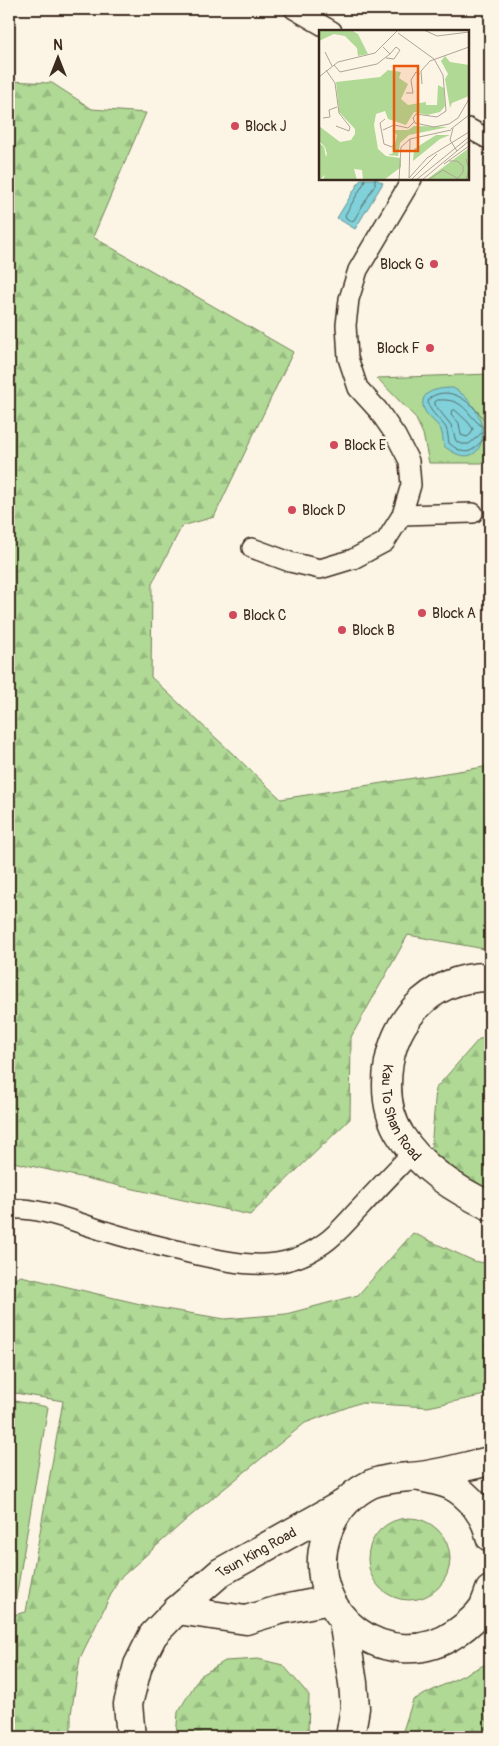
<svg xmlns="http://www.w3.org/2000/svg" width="499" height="1746" font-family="Pangolin,sans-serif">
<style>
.forest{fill:url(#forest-firs);stroke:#75825a}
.pitch{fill:#afd995;stroke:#75825a}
.water{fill:#80d1da;stroke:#648e8f}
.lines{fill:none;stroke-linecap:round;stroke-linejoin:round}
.shore{stroke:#576d69;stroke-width:1}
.lane-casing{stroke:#3b2a1e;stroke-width:22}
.secondary-casing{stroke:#3b2a1e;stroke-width:31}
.lane{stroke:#fcf5e5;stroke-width:19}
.secondary{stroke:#fcf5e5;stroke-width:28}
.poi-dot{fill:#d1495b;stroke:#fcf5e5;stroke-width:2}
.labels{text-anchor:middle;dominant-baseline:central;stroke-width:5;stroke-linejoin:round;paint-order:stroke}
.poi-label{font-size:14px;fill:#3b2a1e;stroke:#fcf5e5;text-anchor:start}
.street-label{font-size:14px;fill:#3b2a1e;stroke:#fcf5e5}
.inset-road{fill:none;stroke:#afa495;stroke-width:1}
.view{fill:#e8590c;fill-opacity:0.15;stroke:#e8590c;stroke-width:2.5}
.inset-edge{fill:none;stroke:#3b2a1e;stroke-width:2.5}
</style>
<defs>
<pattern id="forest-firs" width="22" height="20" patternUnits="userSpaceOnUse" patternTransform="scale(1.25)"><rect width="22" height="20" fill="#afd995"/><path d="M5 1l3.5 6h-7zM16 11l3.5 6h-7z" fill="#97ba80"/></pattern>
</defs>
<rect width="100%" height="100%" fill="#fcf5e5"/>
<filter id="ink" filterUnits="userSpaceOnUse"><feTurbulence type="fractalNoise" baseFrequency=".02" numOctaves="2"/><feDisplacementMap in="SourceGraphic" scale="10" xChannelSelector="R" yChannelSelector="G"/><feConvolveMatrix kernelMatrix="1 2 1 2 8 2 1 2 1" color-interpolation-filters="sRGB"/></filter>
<g filter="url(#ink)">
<g class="forest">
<polygon points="9,81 52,83 92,109 146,113 93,237 293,352 214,517 182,526 152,584 151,677 281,799 490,766 490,950 408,935 351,1037 350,1119 250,1215 13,1162 9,1159"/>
<polygon points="490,1038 490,1194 430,1162 436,1088 479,1039"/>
<polygon points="413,1233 474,1261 490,1264 490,1394 428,1407 359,1403 305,1423 188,1518 118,1580 80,1658 71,1714 71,1737 9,1737 9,1616 26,1612 63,1401 9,1392 9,1282 21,1276 153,1307 225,1319 286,1314 358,1295"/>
<circle cx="409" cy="1559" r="41"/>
<polygon points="258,1659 283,1665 309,1695 308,1737 176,1737 178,1712 200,1676 225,1661"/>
<polygon points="490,1662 490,1737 401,1737 413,1700"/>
</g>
<g class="pitch">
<polygon points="490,374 490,463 429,463 423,434 415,417 377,378"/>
<polygon points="9,1400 48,1407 15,1604 9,1603"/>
</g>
<g class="water">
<polygon points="361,179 376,179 383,183 355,229 337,218"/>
<path d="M453 388C499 413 487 481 444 446 443 442 443 435 441 430 438 423 427 417 424 409 417 390 441 388 453 388Z"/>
</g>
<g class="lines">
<g class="shore">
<polyline points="365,179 364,183 345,215 346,218 351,221 354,220 375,185 375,179"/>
<path d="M438 400C466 398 466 415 484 428V431L469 444H461L456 441 451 425 435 405V402Z"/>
<polygon points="455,410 468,422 473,429 471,434 467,437 461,435 459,423 451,414 452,411"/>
<path d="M490 422C484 422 483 418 479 413 468 401 452 388 435 395 416 402 442 420 446 428 448 432 448 439 449 443 474 465 475 439 490 437"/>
</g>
<g class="lane-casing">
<g id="lane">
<polyline points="294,9 332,31"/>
<polyline points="468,128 490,140"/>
<polyline points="402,515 473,513"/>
<polyline points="252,548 290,562 320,569 353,559 385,542 402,515 411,485 409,461 396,436 378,410 358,388 348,358 346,325 349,299 358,270 412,179"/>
<path d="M9 1209C43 1207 76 1223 108 1232 133 1240 159 1246 185 1252 234 1263 278 1276 323 1244 338 1234 349 1219 361 1207 378 1188 396 1170 413 1152"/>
</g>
</g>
<g class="secondary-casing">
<g id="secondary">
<path id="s1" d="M490 977C428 976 387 1025 387 1085 387 1103 391 1121 401 1136 422 1169 456 1190 490 1206"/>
<path d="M490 1461C467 1466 443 1473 420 1476 403 1478 388 1477 371 1484 349 1495 333 1513 326 1537 302 1614 389 1679 456 1633 466 1626 476 1618 483 1608 486 1602 488 1596 490 1590"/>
<path d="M420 1477C430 1479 441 1481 450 1485 470 1495 486 1516 490 1537"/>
<polyline points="177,1610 246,1620 279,1610 330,1600"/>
<polyline points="343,1620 353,1683 355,1708 350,1737"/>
<path id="s2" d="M131 1737 128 1704 138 1665 153 1635 177 1610 221 1572 343 1504"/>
</g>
</g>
<use href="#lane" class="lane"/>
<use href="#secondary" class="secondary"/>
</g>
</g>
<g class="poi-dot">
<circle cx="235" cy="126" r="5"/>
<circle cx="434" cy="264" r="5"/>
<circle cx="430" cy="348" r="5"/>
<circle cx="334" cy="445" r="5"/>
<circle cx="292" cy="510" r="5"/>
<circle cx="422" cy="613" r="5"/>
<circle cx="233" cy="615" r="5"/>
<circle cx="342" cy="630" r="5"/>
</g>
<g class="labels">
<g class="poi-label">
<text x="245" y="126">Block J</text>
<text x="424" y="264" text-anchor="end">Block G</text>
<text x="420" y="348" text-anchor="end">Block F</text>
<text x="344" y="445">Block E</text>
<text x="302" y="510">Block D</text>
<text x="432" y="613">Block A</text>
<text x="243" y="615">Block C</text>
<text x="352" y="630">Block B</text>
</g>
<g class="street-label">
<text stroke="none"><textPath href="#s1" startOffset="198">Kau To Shan Road</textPath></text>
<text stroke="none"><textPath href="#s2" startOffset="240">Tsun King Road</textPath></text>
</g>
</g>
<g transform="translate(319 30)">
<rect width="150" height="150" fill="#fcf5e5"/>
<path d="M32 0 39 4 49 24 39 26 38 18 26 6 15 4 0 11V1ZM126 26 131 32 150 35V66L133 73 131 78 126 49 129 44 122 31ZM69 40 82 42 80 48 89 54 82 69 89 75 107 72V75H118L119 55 125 58 126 76 121 82 108 85 95 82 87 95 69 89 66 81 57 84 55 95 59 119 67 126 81 128 82 131V137L65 150H44L43 140 35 139 38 150H4L6 145 0 150V113L5 117 7 127 8 124 6 117 0 111V96L21 112 32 110 36 104V99L20 82 17 52 61 47ZM95 96 129 97 90 105 81 113 79 126 69 125 74 123 73 115 76 114 78 105 73 100H89ZM117 105H131L121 109 94 131 95 119Z" fill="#afd995"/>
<path d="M150 118V150H107Z" fill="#afd995"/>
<path class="inset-road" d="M105 0 118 6 150 2M79 3 115 29 124 45 127 81 118 87 97 84 94 88 96 93 115 97 130 94 139 88 150 69M6 22 13 36M67 28 75 29 81 20 77 17 71 24M15 35 21 42 58 34 71 24 64 17M7 40 16 53 20 83 31 97 30 101 17 96M0 47 19 32 56 23 79 0M103 54 102 41 111 31 150 17M87 63H94L92 50 97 42 101 44M4 88 11 87 10 80 18 77M66 89 61 93 65 114 73 117M134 98 131 110 138 121M132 99 150 85M64 100 75 95 89 98 95 92M130 131H138L144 136V142L139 148M125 134 150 116M90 148 91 109 132 100M90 148 108 128 150 102M80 150 82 117 91 109M92 150 118 124M97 150 150 107M103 150 150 111M109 150 124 140 141 150M147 150 150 139 147 129"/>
<path class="view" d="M75 36H99V121H75Z"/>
<rect width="150" height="150" class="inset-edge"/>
</g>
<rect width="499" height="1746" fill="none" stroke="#fcf5e5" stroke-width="30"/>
<rect x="15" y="15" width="469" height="1716" fill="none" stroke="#3b2a1e" stroke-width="2" filter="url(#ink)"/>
<g transform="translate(58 58)" stroke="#fcf5e5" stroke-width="4" paint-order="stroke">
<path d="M0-4L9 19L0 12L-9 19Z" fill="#3b2a1e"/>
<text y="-8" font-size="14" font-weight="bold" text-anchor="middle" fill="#3b2a1e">N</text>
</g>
</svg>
